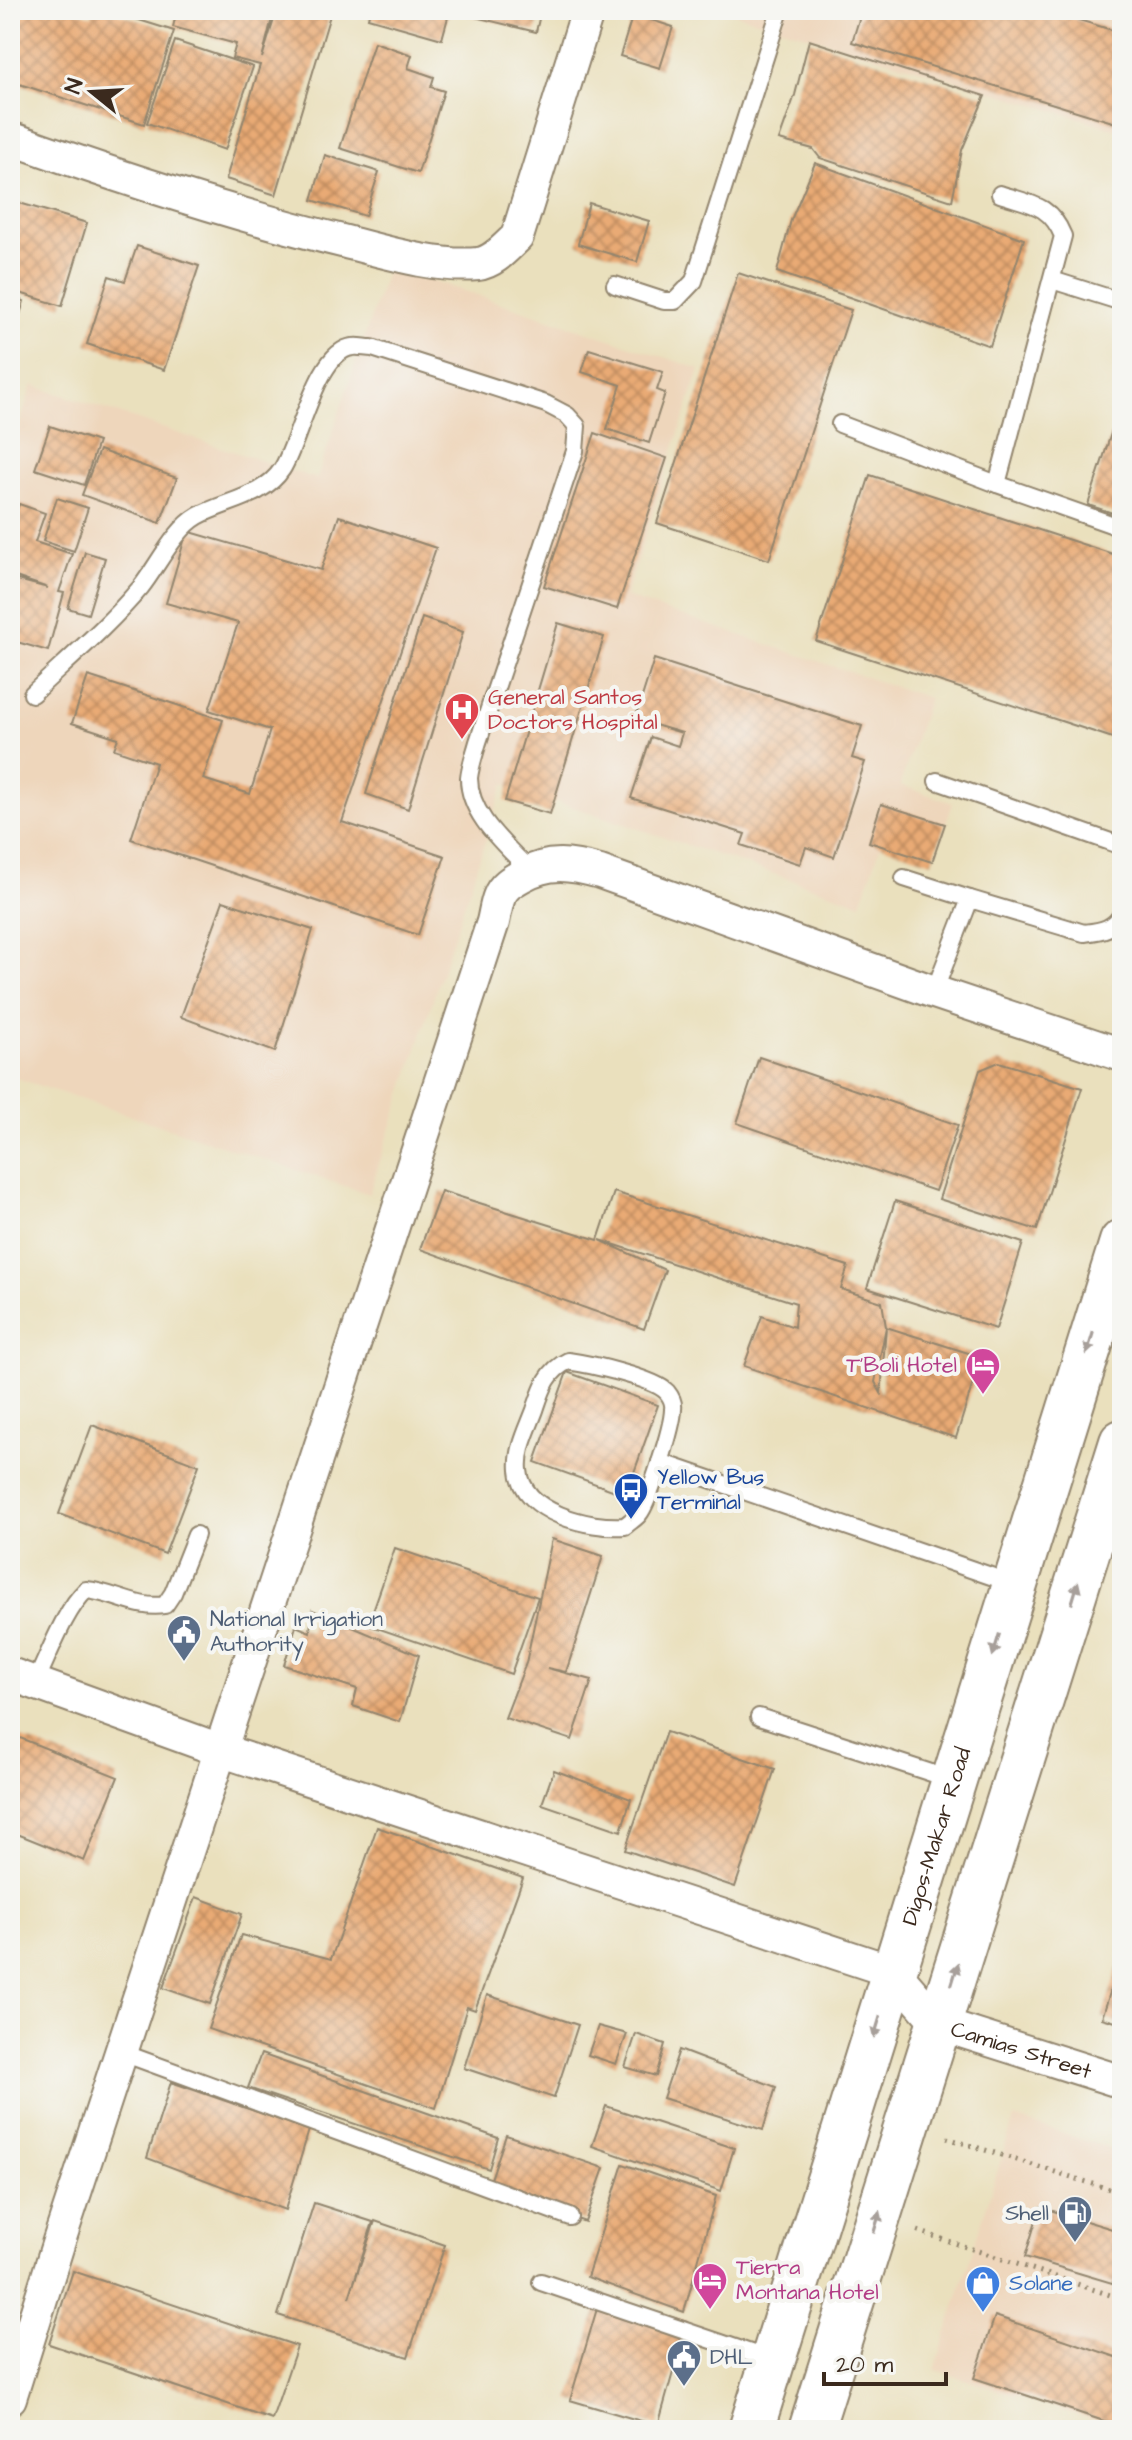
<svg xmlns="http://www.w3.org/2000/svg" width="1132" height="2440" font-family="'Architects Daughter',sans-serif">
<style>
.built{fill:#eed6bb}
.building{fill:url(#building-cross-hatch);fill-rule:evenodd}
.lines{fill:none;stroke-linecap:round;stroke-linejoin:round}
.lane-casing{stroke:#92856e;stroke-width:20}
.street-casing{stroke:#92856e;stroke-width:36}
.primary-casing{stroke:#92856e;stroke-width:48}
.path{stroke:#92856e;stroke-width:5;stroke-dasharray:2 6;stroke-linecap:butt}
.lane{stroke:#fff;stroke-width:16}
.street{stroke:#fff;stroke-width:32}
.primary{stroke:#fff;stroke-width:44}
.oneway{fill:#a79f9a}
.labels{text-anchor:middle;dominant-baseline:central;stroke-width:8;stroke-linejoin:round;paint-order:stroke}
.health-label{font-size:22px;fill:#be3a42;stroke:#f6f6f2;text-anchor:start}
.hotel-label{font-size:22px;fill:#b23c85;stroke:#f6f6f2;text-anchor:end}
.transit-label{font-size:22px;fill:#164399;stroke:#f6f6f2;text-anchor:start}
.service-label{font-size:22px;fill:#4e5e75;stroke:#f6f6f2;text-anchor:start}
.street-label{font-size:22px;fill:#3b2a1e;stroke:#f6f6f2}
.shop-label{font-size:22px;fill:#366cbe;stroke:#f6f6f2;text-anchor:start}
</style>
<defs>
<pattern id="building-cross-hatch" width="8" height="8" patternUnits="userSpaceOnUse" patternTransform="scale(2)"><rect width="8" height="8" fill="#e9aa75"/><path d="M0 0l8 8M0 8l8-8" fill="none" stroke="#be8b5f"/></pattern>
</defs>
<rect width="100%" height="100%" fill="#f6f6f2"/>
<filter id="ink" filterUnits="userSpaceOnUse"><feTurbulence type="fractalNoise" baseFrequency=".0125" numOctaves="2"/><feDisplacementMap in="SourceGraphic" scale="16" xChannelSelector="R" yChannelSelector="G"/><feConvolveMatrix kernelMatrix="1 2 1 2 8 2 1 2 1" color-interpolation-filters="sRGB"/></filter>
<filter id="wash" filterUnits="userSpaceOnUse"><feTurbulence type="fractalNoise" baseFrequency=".006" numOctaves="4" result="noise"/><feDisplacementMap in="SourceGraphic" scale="32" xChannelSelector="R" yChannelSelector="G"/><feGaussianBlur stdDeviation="1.8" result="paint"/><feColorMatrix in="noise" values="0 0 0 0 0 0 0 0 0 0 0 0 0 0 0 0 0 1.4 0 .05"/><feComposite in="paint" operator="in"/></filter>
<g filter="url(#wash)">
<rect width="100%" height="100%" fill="#eae0bd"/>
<g class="built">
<polygon points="723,10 1122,10 1122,131"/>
<polygon points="388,266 700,369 625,597 929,698 900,785 953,803 938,845 887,828 861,903 504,784 369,1194 10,1076 10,454 32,385 317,479"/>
<polygon points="1014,2118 1122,2152 1122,2429 935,2370"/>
</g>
<g id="blocks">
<g class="building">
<polygon points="21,10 74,10 92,16 93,10 107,10 174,31 144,124 10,81 10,44"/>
<polygon points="177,10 274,10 262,58 277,10 313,10 330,15 276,195 226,179 260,65 232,58 236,44 173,27"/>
<polygon points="370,10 450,10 442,39 368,18"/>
<polygon points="468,10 541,10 536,32 467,15"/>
<polygon points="862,10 1046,10 1122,33 1122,125 852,42"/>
<polygon points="633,14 673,27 660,68 620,56"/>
<polygon points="809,40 985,96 962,150 952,201 820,158 813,149 779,140 795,95"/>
<polygon points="175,41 253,67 225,150 147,123"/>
<polygon points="374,42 412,55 408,68 434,77 431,87 444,91 418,173 340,148"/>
<polygon points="325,155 379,172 365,216 312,200"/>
<polygon points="815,163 1024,239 990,346 777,272 791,220"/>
<polygon points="16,202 87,223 62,306 10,290 10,223"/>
<polygon points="589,203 649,221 637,262 578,244"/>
<polygon points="137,246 199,266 164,370 87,344 109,276 125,281"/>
<polygon points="738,273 851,310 769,560 657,523"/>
<polygon points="10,296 24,301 15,331 10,330"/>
<polygon points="589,349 663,372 657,390 665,393 649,443 607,429 621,385 582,372"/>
<polygon points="1117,415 1122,416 1122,516 1088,505"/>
<polygon points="50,426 98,442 84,485 35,469"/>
<polygon points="595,433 667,458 617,609 544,586"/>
<polygon points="99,450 177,478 160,523 82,495"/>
<polygon points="870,475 1122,557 1122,741 816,641"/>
<polygon points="57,498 88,508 74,551 43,541"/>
<polygon points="19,504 45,513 35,542 72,554 59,592 64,593 48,651 10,640 10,578 48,588 10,575 10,530"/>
<polygon points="339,516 436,548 342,822 445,856 418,935 131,839 156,763 114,749 118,738 72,723 88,676 223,720 203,779 250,794 270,730 209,710 238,623 166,603 187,531 321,570"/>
<polygon points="85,552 105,558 88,614 68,608"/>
<polygon points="422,618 463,632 408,809 366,794"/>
<polygon points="558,623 604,637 550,814 505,801"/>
<polygon points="654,659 862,726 852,758 865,762 834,857 806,847 800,864 741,845 745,834 631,798 651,737 678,746 682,733 635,719"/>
<polygon points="881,804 945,824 932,862 869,842"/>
<polygon points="223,901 313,930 275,1052 181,1017"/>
<polygon points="759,1057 958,1125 935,1191 737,1123"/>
<polygon points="999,1062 1082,1088 1037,1230 939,1199 980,1070"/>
<path d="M441 1191 598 1240 614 1192 848 1266 841 1289 882 1302 886 1327 981 1357 956 1438 744 1366 762 1316 794 1327 796 1303 600 1240 665 1270 644 1329 420 1249ZM886 1327 881 1393 875 1382Z"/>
<polygon points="895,1201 1023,1243 996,1329 867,1288"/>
<polygon points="567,1372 658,1405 626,1495 535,1462"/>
<polygon points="92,1425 199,1465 165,1554 59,1514"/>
<polygon points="552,1539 603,1556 566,1672 547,1668 592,1680 572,1740 505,1718 526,1663"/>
<polygon points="395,1548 538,1597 511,1674 368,1625"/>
<polygon points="312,1610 419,1655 400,1722 353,1706 357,1689 284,1665 296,1626 310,1632"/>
<polygon points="666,1732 775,1769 735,1887 625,1850"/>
<polygon points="10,1734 118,1777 84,1861 10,1831"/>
<polygon points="554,1770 631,1799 621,1831 542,1804"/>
<polygon points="377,1827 523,1878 475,2010 467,2007 436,2108 208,2029 241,1935 331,1959"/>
<polygon points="196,1897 242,1914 210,2004 163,1988"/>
<polygon points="1121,1957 1122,1957 1122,2024 1102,2018"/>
<polygon points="487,1995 578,2025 554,2098 464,2068"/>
<polygon points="598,2026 627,2034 616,2064 588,2055"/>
<polygon points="636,2034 665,2044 656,2076 625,2067"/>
<polygon points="679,2050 776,2087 763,2130 663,2098"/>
<polygon points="261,2054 498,2138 489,2169 248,2088"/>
<polygon points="171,2082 309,2130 285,2210 147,2158"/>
<polygon points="606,2106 734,2148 721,2191 592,2146"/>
<polygon points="506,2135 604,2168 585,2222 488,2188"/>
<polygon points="623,2164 716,2196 684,2312 587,2277"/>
<polygon points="314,2203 373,2222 349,2298 375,2221 445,2245 408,2357 278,2315"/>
<polygon points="1040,2207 1122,2232 1122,2286 1025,2257"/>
<polygon points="73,2271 297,2346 272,2419 49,2344"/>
<polygon points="601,2295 687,2322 658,2426 570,2400"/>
<polygon points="995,2316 1122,2359 1122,2427 974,2378"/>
</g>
</g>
</g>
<g filter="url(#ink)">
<use href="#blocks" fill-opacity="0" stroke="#92856e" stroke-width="2"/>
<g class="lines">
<g class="lane-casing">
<g id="lane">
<polyline points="1052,280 1122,302"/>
<polyline points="615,285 664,301 675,301 694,281 780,10"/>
<polyline points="840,424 997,484 1122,528"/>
<path d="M997 484 1063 236C1050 204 1030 204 1000 194"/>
<path d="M32 694C69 659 108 626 141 587 157 567 175 529 198 516 225 501 264 497 282 469 300 441 317 350 353 347 359 346 366 348 372 348L546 404 567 415 577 426 575 451 478 742C475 753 470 767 469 778 469 816 506 845 530 871"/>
<polyline points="937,781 1122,846"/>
<polyline points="904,878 970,899"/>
<path d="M934 992 970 899 1084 933C1100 931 1113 930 1122 914"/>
<path d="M568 1361C589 1364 654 1378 667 1392 671 1397 674 1403 673 1409 673 1426 649 1502 639 1514 635 1519 629 1522 625 1526 590 1529 522 1513 519 1470 517 1449 528 1429 535 1410 542 1389 547 1371 568 1361Z"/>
<polyline points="660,1462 1014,1584"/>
<path d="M35 1683C49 1655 64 1611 86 1590 113 1592 138 1610 165 1605L173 1593 196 1535"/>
<polyline points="759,1717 953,1780"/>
<polyline points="123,2053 570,2217"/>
<polyline points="541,2282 771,2360"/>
</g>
</g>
<g class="street-casing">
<g id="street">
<path d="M10 138C121 178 232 214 346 242 385 252 438 268 478 264 494 262 506 247 517 237L588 10"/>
<path id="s1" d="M10 1674 220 1750 894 1972 939 2024 1122 2082"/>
<path d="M10 2398 59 2241 493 922C495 914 496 905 499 897 503 886 512 881 521 876 549 860 571 864 600 872L934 992 1122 1055"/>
</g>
</g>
<g class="primary-casing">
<g id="primary">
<path id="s2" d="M751 2430 1122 1242"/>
<polyline points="811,2430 1122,1442"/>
</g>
</g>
<g class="path">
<polyline points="947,2138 1122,2193"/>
<polyline points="918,2231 1122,2299"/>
</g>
<use href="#lane" class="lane"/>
<use href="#street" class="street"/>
<use href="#primary" class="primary"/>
</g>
<defs><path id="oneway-solid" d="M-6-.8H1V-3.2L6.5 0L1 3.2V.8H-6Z" transform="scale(2)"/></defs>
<g class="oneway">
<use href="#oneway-solid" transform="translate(1090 1343) rotate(107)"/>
<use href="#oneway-solid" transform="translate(1075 1593) rotate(-73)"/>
<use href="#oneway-solid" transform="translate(996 1645) rotate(107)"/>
<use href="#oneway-solid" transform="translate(955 1974) rotate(-73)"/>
<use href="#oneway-solid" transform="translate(877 2027) rotate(107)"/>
<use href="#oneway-solid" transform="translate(877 2222) rotate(-73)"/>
</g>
</g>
<defs>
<g id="hospital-pin" transform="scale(1.8)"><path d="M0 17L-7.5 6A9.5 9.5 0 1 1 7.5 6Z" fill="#e0444e" stroke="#f6f6f2"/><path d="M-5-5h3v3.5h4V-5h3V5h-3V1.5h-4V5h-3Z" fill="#fff"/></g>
<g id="hotel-pin" transform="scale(1.8)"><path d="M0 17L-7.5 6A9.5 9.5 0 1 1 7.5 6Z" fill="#d1479c" stroke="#f6f6f2"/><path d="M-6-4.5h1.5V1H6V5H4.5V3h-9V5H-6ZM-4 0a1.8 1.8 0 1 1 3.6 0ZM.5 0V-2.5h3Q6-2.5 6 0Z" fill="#fff"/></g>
<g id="bus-pin" transform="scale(1.8)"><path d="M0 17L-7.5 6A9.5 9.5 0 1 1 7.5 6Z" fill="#1a4fb4" stroke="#f6f6f2"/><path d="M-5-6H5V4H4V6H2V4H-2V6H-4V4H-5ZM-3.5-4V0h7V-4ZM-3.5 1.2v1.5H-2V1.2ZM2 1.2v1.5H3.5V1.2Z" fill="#fff"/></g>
<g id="civic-pin" transform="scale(1.8)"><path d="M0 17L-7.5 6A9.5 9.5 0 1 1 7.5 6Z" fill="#5c6f8a" stroke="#f6f6f2"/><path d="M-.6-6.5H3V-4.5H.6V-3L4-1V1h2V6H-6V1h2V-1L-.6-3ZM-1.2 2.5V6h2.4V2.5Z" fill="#fff"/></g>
<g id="fuel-pin" transform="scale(1.8)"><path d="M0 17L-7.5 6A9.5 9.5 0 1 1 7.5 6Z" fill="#5c6f8a" stroke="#f6f6f2"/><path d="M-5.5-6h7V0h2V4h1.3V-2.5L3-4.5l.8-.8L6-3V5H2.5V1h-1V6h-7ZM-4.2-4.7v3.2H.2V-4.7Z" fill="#fff"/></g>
<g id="shop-pin" transform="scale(1.8)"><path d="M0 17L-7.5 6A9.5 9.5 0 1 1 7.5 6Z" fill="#3f7fe0" stroke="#f6f6f2"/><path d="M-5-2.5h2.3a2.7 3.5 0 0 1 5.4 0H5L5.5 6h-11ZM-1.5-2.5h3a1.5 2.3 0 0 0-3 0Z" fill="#fff"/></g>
</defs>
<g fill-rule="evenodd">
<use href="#hospital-pin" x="462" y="710"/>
<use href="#hotel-pin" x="983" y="1365"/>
<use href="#bus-pin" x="631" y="1490"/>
<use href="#civic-pin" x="184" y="1632"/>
<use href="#fuel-pin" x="1075" y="2213"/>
<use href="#hotel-pin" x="710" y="2280"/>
<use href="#shop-pin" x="983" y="2283"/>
<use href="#civic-pin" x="684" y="2357"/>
</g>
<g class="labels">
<g class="health-label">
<text x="488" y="697">General Santos<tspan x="488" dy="25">Doctors Hospital</tspan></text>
</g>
<g class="hotel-label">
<text x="957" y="1365">T'Boli Hotel</text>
<text x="736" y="2267" text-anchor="start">Tierra<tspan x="736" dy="25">Montana Hotel</tspan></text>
</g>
<g class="transit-label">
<text x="657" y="1477">Yellow Bus<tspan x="657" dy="25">Terminal</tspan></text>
</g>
<g class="service-label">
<text x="210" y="1619">National Irrigation<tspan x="210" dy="25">Authority</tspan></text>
<text x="1049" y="2213" text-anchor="end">Shell</text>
<text x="710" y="2357">DHL</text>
</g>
<g class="street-label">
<text stroke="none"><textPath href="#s2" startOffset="622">Digos-Makar Road</textPath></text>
<text stroke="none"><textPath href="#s1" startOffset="1088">Camias Street</textPath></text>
</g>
<g class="shop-label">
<text x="1009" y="2283">Solane</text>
</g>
</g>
<rect width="1132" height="2440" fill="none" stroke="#f6f6f2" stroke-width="40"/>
<g transform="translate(92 92) rotate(288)" stroke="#f6f6f2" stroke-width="6" paint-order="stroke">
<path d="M0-6L14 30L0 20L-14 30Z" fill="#3b2a1e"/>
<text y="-12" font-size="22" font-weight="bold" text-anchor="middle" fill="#3b2a1e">N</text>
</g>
<path d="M824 2372v12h122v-12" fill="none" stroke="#3b2a1e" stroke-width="4"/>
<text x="836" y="2372" font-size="24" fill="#3b2a1e" stroke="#f6f6f2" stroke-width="6" paint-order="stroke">20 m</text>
</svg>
